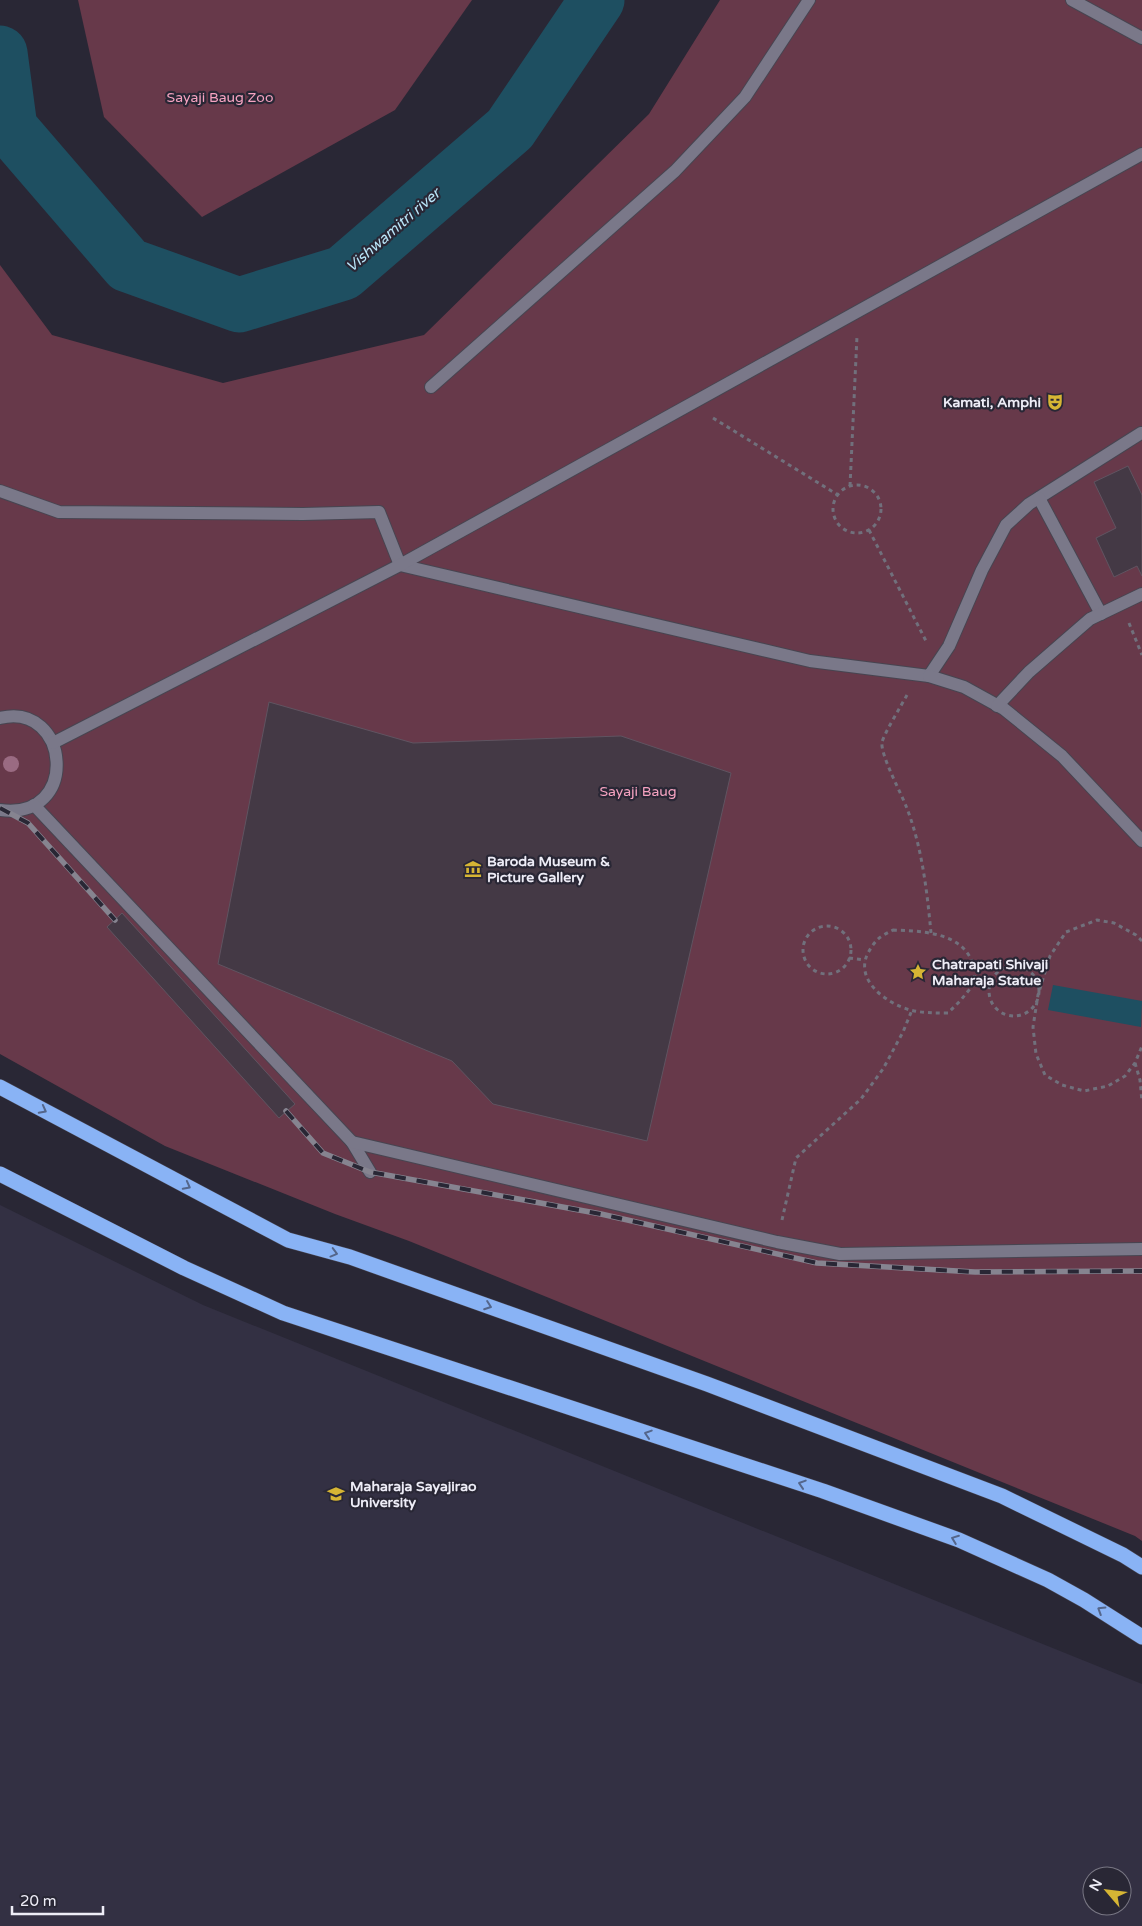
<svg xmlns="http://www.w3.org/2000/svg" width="1142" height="1926" font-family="'Varela Round',sans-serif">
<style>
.built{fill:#333043;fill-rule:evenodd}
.green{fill:#67394a}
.water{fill:#1e4f61}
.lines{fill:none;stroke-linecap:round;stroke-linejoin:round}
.river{stroke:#1e4f61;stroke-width:55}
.building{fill:#443945;stroke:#605461}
.minor-casing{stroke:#474551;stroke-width:14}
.highway-casing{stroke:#474551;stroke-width:16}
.path{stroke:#71707c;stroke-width:3;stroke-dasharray:4 4;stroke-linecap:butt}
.minor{stroke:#7a7889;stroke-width:12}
.highway{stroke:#89b3f5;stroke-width:15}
.rail-casing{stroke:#868490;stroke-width:5.5}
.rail{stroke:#292735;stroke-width:4;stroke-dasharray:11;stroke-linecap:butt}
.tree{fill:#9a6b82}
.oneway{stroke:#54668b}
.labels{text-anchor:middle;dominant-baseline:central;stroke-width:4.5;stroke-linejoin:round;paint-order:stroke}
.park-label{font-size:14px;fill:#f6a3c1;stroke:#292735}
.poi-label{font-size:14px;font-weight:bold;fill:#eeedf7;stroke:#292735;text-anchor:start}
.water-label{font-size:15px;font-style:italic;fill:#bae6f9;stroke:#292735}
</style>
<rect width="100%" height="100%" fill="#292735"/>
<path class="built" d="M0 1205 203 1305 1142 1684V1926H0ZM1092 1876H1122V1906H1092Z"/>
<g class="green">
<polygon points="78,0 472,0 395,110 202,217 104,117"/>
<polygon points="720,0 1142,0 1142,1541 1135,1536 409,1241 335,1214 165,1146 0,1054 0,265 52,335 223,383 424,335 649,114"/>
</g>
<polygon class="water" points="1053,985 1142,1001 1141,1027 1048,1010"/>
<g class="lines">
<polyline class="river" points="0,53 10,128 128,265 239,305 343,273 510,129 597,0"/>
</g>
<g class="building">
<polygon points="1128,466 1142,495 1142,576 1137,566 1114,577 1096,538 1116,528 1094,482"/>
<polygon points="269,702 413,743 621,736 731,773 647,1141 493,1104 452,1061 218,964"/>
<polygon points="122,913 295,1104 279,1118 107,927"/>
</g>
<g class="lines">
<g class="minor-casing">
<g id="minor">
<polyline points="1072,0 1142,38"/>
<polyline points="431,387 675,171 745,97 809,0"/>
<polyline points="0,491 59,512 303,514 379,512 400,565 810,661 929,676 949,646 982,570 1006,525 1029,504 1141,433"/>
<polyline points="1039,498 1101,614"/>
<polyline points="929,676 964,687 1004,709 1062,756 1142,841"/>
<polyline points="997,706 1029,672 1090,619 1142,594"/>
<path d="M0 718C70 701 81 821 0 810"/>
<polyline points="53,743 400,565 1142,154"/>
<polyline points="34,805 352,1142 370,1172"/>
<polyline points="352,1142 777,1242 840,1254 1142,1249"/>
</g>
</g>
<g class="highway-casing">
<g id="highway">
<polyline points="0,1087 288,1240 350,1257 707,1384 1002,1496 1123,1555 1142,1567"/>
<polyline points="0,1174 184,1268 283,1313 823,1491 959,1540 1048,1580 1084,1600 1142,1637"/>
</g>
</g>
<g class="path">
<polyline points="713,418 838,495"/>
<circle cx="857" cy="509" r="24"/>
<polyline points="850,486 857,336"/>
<polyline points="869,530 926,641"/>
<polyline points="1129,623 1142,655"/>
<path d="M907 695C901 706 885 732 882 742 880 754 901 793 906 806 922 846 927 891 931 933"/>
<circle cx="827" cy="950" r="24"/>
<path d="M893 930C922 931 966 932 974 968 975 973 974 979 974 984L960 1001 948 1013C934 1013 922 1013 910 1010 886 1003 854 980 868 953 876 939 879 937 893 930Z"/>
<polyline points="1142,941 1136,935 1114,923 1097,920 1066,932 1050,956 1038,995 1033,1027 1036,1054 1045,1075 1062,1085 1084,1091 1108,1086 1125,1076 1135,1063 1142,1046"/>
<polyline points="849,958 865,960"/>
<circle cx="1014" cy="991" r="25"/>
<polyline points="974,984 989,988"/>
<polyline points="1135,1063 1140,1080 1142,1102"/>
<polyline points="782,1220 796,1158 861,1099 883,1069 903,1032 912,1010"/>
</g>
<use href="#minor" class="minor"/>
<use href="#highway" class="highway"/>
<g class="rail-casing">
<g id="rail">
<polyline points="0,808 28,823 115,920"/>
<polyline points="286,1111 323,1153 370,1172 601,1214 817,1263 975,1272 1142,1271"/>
</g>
</g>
<use href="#rail" class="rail"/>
</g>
<circle class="tree" cx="11" cy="764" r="8"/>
<defs><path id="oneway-chevron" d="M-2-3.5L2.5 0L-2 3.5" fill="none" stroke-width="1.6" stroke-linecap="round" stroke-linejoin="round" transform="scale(1.25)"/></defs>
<g class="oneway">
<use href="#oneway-chevron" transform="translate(43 1110) rotate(28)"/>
<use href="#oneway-chevron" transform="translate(187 1186) rotate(28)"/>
<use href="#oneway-chevron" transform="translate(334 1253) rotate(15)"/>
<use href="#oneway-chevron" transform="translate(488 1306) rotate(20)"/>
<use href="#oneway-chevron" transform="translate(648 1434) rotate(-162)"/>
<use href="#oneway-chevron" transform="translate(802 1484) rotate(-162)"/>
<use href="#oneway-chevron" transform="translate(955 1539) rotate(-159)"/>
<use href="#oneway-chevron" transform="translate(1101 1610) rotate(-148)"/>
</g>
<defs>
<g id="theatre-bare" transform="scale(1.35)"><path d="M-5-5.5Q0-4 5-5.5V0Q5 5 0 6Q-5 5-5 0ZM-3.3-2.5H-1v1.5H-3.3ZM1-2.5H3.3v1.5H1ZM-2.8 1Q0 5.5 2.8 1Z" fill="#d6b534" stroke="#292735" stroke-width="2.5" paint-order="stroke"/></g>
<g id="museum-bare" transform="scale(1.35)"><path d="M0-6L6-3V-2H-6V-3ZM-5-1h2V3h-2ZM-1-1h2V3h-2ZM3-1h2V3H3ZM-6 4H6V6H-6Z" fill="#d6b534" stroke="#292735" stroke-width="2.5" paint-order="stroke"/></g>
<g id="sight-bare" transform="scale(1.35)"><path d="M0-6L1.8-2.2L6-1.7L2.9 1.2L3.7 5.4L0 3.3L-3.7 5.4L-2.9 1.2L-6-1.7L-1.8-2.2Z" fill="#d6b534" stroke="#292735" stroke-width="2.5" paint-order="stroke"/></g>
<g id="university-bare" transform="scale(1.35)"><path d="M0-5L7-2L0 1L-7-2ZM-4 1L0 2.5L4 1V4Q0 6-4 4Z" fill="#d6b534" stroke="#292735" stroke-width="2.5" paint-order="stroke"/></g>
</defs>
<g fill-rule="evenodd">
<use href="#theatre-bare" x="1055" y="402"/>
<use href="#museum-bare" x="473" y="869"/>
<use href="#sight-bare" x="918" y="972"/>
<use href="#university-bare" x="336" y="1494"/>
</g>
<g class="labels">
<g class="park-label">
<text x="220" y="97">Sayaji Baug Zoo</text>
<text x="638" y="791">Sayaji Baug</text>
</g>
<g class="poi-label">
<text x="1041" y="402" text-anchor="end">Kamati, Amphi</text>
<text x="487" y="861">Baroda Museum &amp;<tspan x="487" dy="16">Picture Gallery</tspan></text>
<text x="932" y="964">Chatrapati Shivaji<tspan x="932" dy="16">Maharaja Statue</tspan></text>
<text x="350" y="1486">Maharaja Sayajirao<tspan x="350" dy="16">University</tspan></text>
</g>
<g class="water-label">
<text transform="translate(393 230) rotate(-41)">Vishwamitri river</text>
</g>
</g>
<g transform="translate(1107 1891) rotate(298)"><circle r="24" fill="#292735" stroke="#787683"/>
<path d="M0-4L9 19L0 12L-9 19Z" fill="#d6b534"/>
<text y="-8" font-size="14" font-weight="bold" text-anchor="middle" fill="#eeedf7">N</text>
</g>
<path d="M12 1906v8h91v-8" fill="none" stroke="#eeedf7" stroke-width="2.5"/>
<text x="20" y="1906" font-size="15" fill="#eeedf7" stroke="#292735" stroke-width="4" paint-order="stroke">20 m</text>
</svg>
